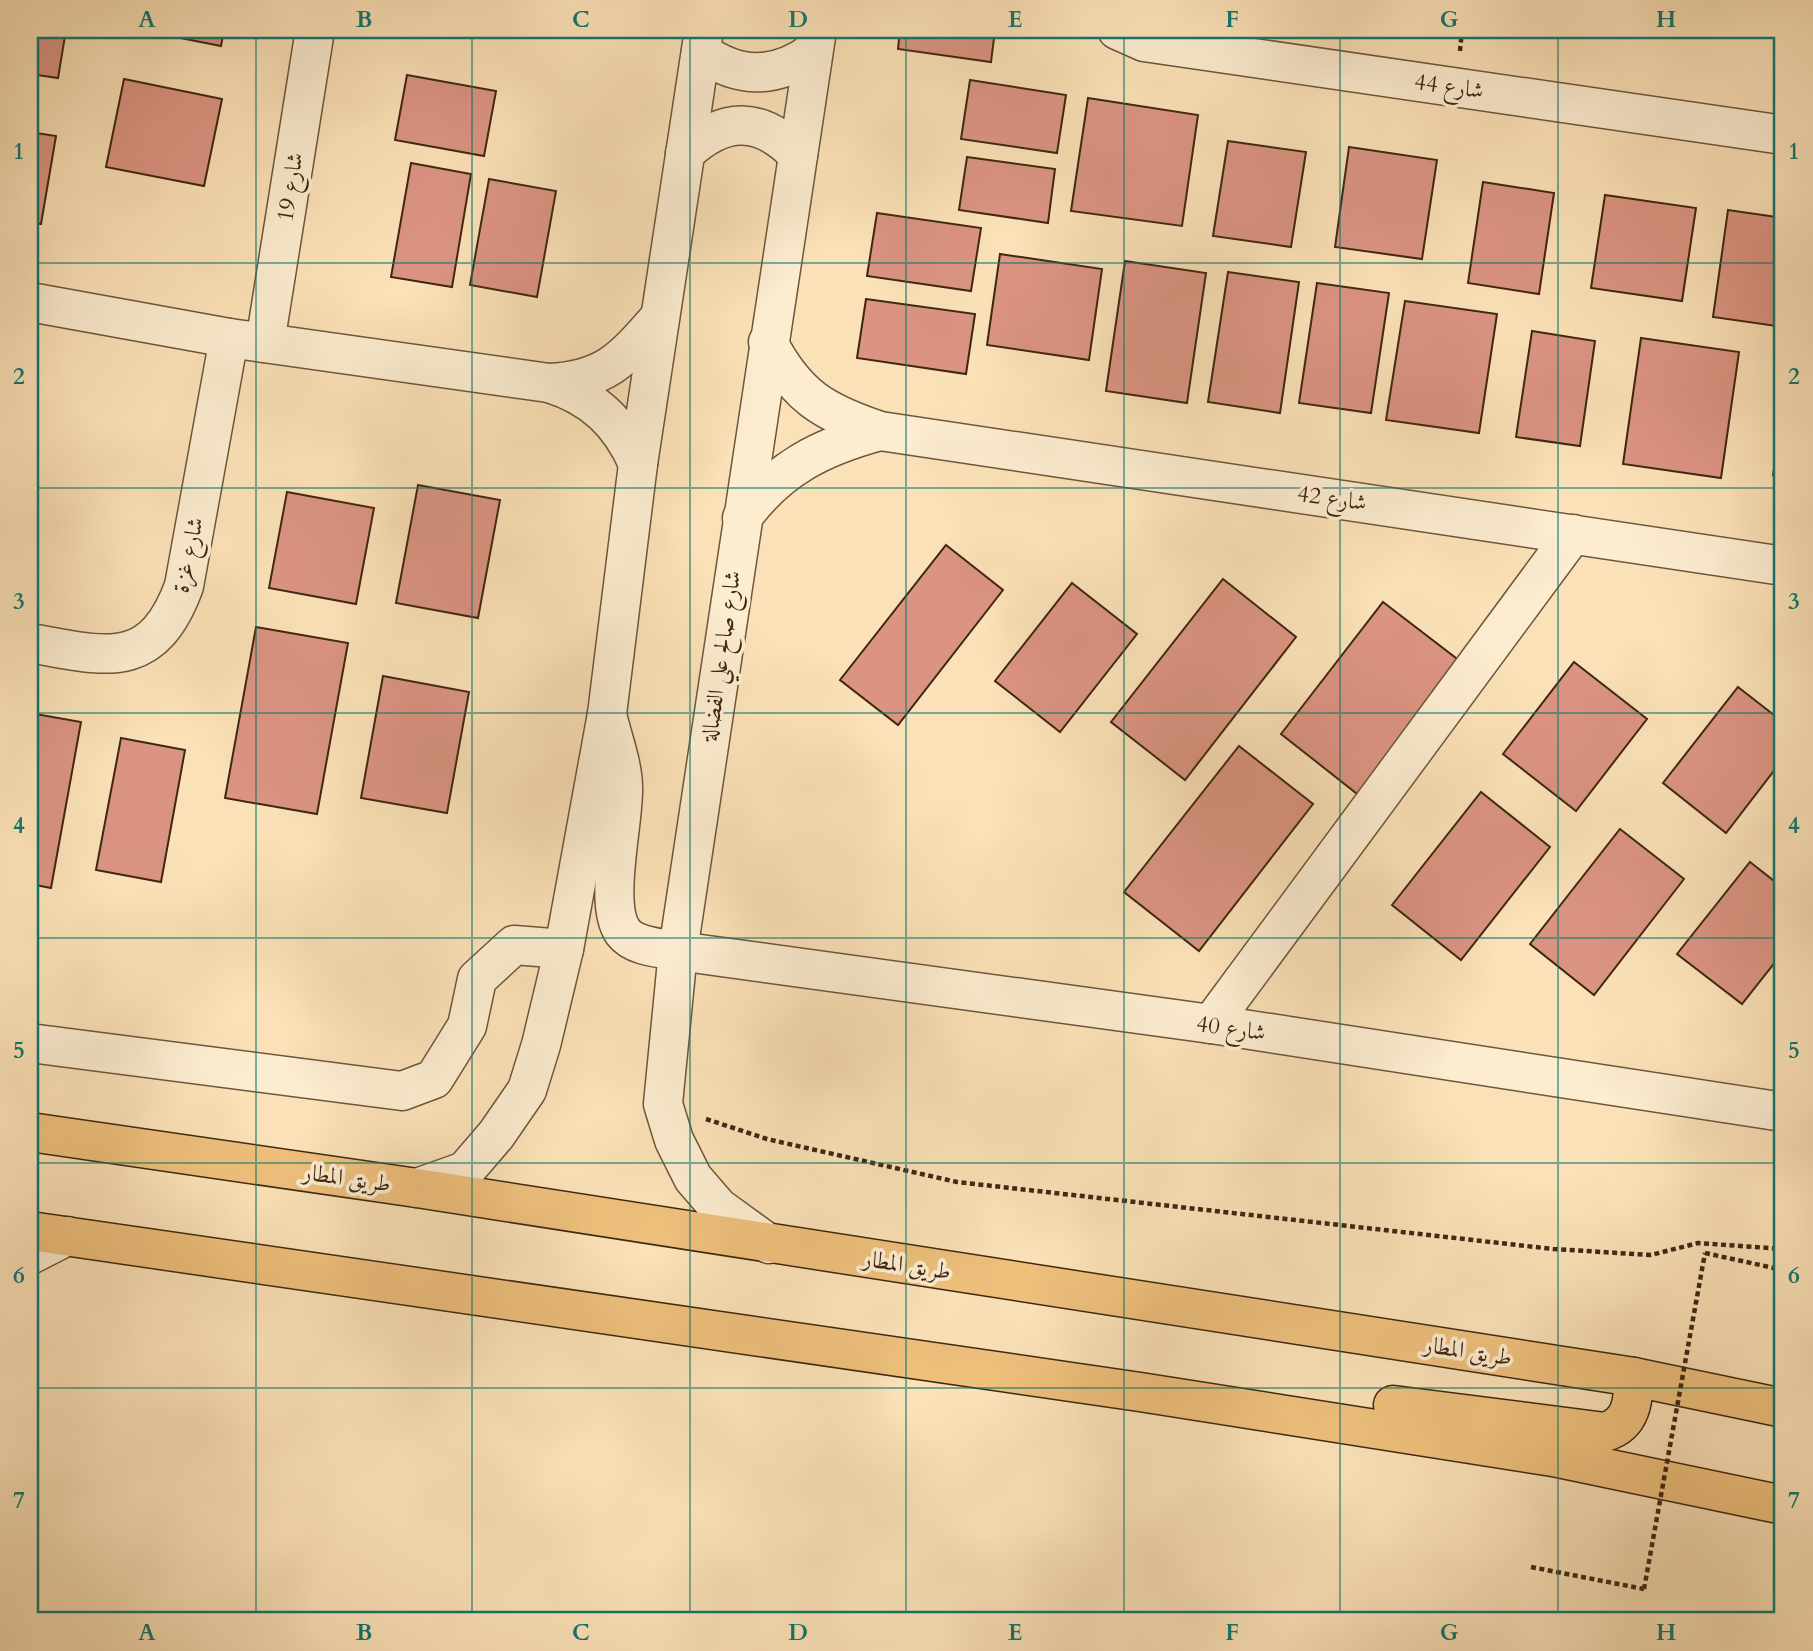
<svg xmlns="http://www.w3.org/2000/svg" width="1813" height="1651" font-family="Cardo,Amiri,serif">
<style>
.building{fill:#db9482;stroke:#3e2712;stroke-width:2}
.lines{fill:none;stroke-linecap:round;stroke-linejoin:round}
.minor-casing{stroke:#6d563b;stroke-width:41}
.highway-casing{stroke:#3e2712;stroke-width:41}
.path{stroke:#3e2712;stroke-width:4.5;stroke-dasharray:5 3.5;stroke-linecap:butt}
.minor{stroke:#fcecd0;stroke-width:38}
.highway{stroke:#eec07c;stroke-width:38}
.path-bridge{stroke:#3e2712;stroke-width:4.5;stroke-dasharray:5 3.5;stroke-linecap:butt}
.grid{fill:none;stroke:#0f766e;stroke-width:2;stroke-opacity:0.55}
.labels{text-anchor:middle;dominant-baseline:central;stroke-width:7;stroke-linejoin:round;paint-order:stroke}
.street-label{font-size:23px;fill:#3e2712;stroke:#fcecd0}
.neatline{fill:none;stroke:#0f766e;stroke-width:2.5}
.grid-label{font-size:23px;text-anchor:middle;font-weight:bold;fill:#0f766e}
</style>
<rect width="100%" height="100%" fill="#fbe1b7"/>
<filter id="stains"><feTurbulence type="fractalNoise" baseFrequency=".00286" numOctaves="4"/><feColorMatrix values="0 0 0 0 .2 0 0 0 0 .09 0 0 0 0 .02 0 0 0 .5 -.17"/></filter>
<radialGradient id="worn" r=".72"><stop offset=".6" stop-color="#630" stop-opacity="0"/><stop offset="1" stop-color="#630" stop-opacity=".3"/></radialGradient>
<g class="building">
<polygon points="30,30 66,30 58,78 30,74"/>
<polygon points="140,30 224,30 221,46"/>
<polygon points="900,30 995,30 991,62 898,49"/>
<polygon points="407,75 496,91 484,156 395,140"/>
<polygon points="124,79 222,99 204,186 106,167"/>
<polygon points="970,80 1066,95 1057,153 961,139"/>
<polygon points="1088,98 1198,115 1182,226 1071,211"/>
<polygon points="30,132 56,136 41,224 30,222"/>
<polygon points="1228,141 1306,152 1291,247 1213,236"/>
<polygon points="1349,147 1437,160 1422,259 1335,247"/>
<polygon points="967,157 1055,169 1048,223 959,210"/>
<polygon points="411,163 471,174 452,287 391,277"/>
<polygon points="489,179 556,191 537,297 470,285"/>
<polygon points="1483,182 1554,193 1539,294 1468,283"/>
<polygon points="1605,195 1696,208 1682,301 1591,288"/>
<polygon points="1728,210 1783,218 1783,327 1713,317"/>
<polygon points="877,213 981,228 971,291 867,276"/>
<polygon points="1000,254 1102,269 1089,360 987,345"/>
<polygon points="1125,261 1206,273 1187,403 1106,391"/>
<polygon points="1228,272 1299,282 1280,413 1208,402"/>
<polygon points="1317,283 1389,293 1371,413 1299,403"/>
<polygon points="866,299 975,314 966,374 857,358"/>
<polygon points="1405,301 1497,314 1479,433 1386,420"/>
<polygon points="1532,331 1595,341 1580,446 1516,437"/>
<polygon points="1641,338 1739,352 1721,478 1623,464"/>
<polygon points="1783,408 1783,476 1773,475"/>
<polygon points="418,485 500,500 478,618 396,603"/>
<polygon points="287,492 374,508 356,604 269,588"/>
<polygon points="946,545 1003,590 898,725 840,680"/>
<polygon points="1223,579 1296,637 1185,780 1111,722"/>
<polygon points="1072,583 1137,634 1060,732 995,681"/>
<polygon points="1383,602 1465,665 1361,797 1281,734"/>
<polygon points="256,627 348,643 317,814 225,798"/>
<polygon points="1574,662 1647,719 1576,811 1503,754"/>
<polygon points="383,676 469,692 447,813 361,798"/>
<polygon points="1738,687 1783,722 1783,759 1726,833 1663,783"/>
<polygon points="30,713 81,722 51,888 30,884"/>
<polygon points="121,738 185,750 161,882 96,870"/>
<polygon points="1239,746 1313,804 1199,951 1124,892"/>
<polygon points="1481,792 1550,847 1461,960 1392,905"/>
<polygon points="1620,829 1684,879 1594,995 1530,944"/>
<polygon points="1750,862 1783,888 1783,952 1742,1004 1677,954"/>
</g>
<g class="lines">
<g class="minor-casing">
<g id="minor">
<polyline points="1117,30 1144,42 1783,135"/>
<path d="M701 52C739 79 775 79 813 52"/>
<path d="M685 153C724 116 761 116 798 155"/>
<path d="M30 302 229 338 549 383C593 397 620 422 638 464"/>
<path d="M768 342C796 396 823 412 880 431L1783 566"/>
<polyline points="265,343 315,30"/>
<path d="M549 383C607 380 624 358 660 317"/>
<path d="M742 518C779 468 821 447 880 431"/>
<path d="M30 643C105 656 152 673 184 586L229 338"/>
<path d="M607 714C612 737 623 764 623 788 624 823 603 904 623 932 634 947 661 948 678 951L1211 1024 1783 1112"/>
<polyline points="1211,1024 1573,534"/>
<polyline points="30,1043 402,1091 434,1079 467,1026 477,979 514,945 564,949"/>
<polyline points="417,1188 465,1171 496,1135 527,1090 541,1045 564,949 607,714 638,464 704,30"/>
<polyline points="769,1244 718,1207 693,1178 674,1140 663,1104 678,951 817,30"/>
<polyline points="30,1255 67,1236"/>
</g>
</g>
<g class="highway-casing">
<g id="highway">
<polyline points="30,1132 417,1188 1634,1377 1783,1408"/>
<polyline points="30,1231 1140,1392 1553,1457 1783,1505"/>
<path d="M1393 1405 1605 1432C1632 1424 1633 1401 1634 1377"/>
</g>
</g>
<g class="path">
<polyline points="1460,51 1462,30"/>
<polyline points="706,1119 767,1139 957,1182 1553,1249 1651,1255 1698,1243 1783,1249"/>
<polyline points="1705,1253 1783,1270"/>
<polyline points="1531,1567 1644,1589"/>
</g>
<use href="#minor" class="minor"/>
<use href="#highway" class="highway"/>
<polyline class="path-bridge" points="1644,1589 1705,1253"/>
</g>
<path class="grid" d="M256 30V1621M472 30V1621M690 30V1621M906 30V1621M1124 30V1621M1340 30V1621M1558 30V1621M30 263H1783M30 488H1783M30 713H1783M30 938H1783M30 1163H1783M30 1388H1783"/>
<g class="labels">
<g class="street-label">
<text transform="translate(1449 86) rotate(8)">شارع 44</text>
<text transform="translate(290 187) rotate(-81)">شارع 19</text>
<text transform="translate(1332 498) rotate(8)">شارع 42</text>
<text transform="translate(188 555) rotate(-78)">شارع غزة</text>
<text transform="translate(721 656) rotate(-82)">شارع صالح علي الفضالة</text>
<text transform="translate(1231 1028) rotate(8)">شارع 40</text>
<text transform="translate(347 1178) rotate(8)">طريق المطار</text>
<text transform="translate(907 1265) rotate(9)">طريق المطار</text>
<text transform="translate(1468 1351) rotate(9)">طريق المطار</text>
</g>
</g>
<rect width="1813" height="1651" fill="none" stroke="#fbe1b7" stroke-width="77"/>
<rect x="38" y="38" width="1736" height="1574" class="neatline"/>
<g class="grid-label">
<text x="147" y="27">A</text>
<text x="364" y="27">B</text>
<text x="581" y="27">C</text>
<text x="798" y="27">D</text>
<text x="1015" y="27">E</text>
<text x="1232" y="27">F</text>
<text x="1449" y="27">G</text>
<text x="1666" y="27">H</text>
<text x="19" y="159">1</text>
<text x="1794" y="159">1</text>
<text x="19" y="384">2</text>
<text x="1794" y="384">2</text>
<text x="19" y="609">3</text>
<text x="1794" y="609">3</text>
<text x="19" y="833">4</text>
<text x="1794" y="833">4</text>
<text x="19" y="1058">5</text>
<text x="1794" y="1058">5</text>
<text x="19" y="1283">6</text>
<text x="1794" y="1283">6</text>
<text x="19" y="1508">7</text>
<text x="1794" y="1508">7</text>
<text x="147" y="1640">A</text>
<text x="364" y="1640">B</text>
<text x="581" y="1640">C</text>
<text x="798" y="1640">D</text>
<text x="1015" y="1640">E</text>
<text x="1232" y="1640">F</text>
<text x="1449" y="1640">G</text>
<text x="1666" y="1640">H</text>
</g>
<rect width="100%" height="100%" filter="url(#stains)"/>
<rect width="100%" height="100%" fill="url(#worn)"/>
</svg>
